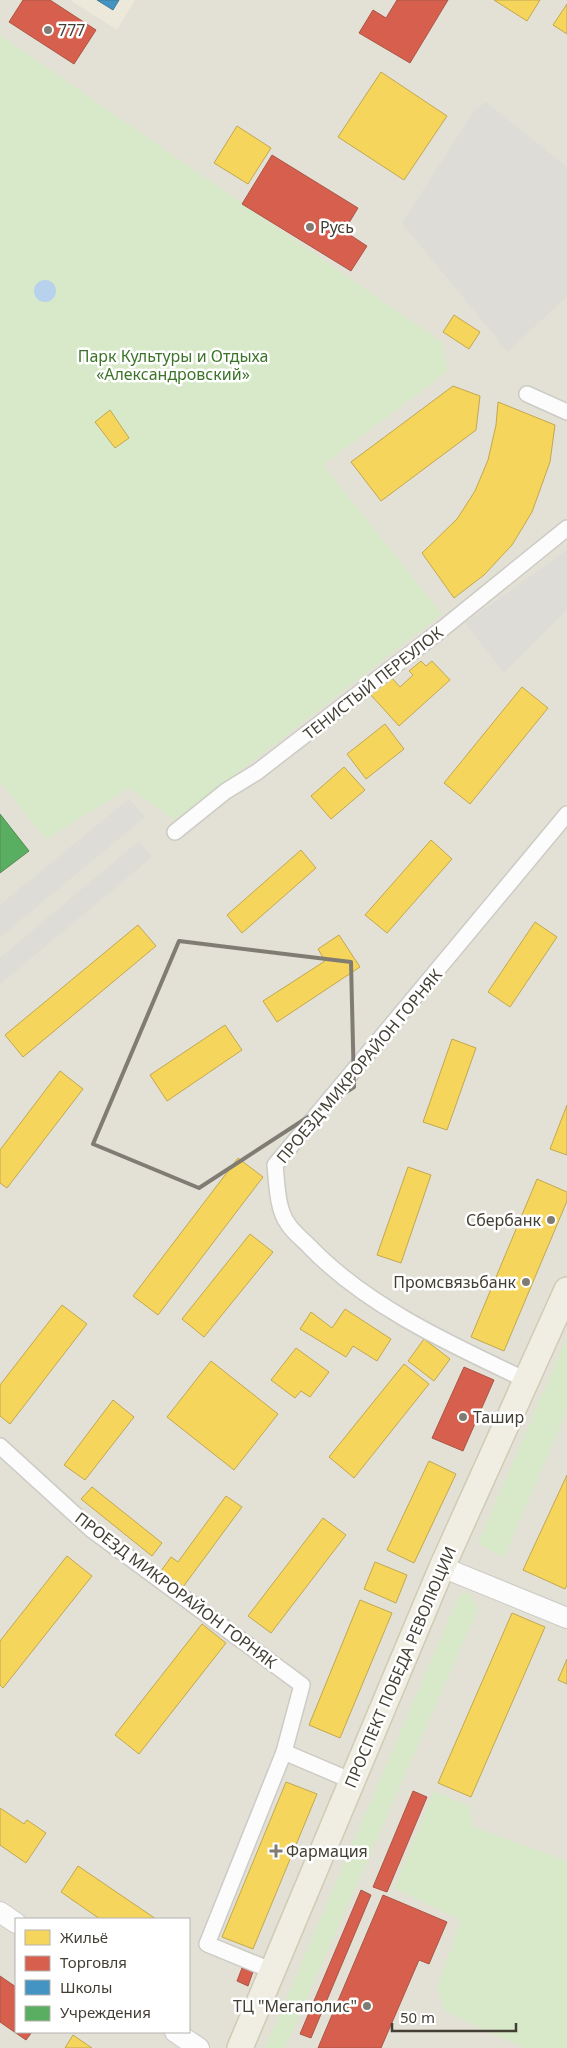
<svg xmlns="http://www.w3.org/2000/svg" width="567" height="2048" font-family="'Noto Sans',sans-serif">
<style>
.residential{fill:#e3e0d5;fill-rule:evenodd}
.industrial{fill:#dedcd6}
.education{fill:#ece9da}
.green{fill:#d7e9c8}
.parking{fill:#dddcd7}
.water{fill:#b8d1ec}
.homes{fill:#f6d55c;stroke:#c1a850}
.shops{fill:#d6604d;stroke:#aa5646}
.schools{fill:#4393c3;stroke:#437a98}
.public{fill:#5aae61;stroke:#538d54}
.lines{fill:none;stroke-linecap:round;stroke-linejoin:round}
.minor-casing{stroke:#cccbc5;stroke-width:18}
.tertiary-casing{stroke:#cccbc5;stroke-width:22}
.primary-casing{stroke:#d0cbb5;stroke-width:28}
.minor{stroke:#fcfcfc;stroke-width:15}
.tertiary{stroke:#fcfcfc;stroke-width:20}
.primary{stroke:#f0eee3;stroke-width:25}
.marked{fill:none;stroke:#807c73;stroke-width:4;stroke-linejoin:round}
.poi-dot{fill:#807c73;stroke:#fff;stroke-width:2}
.labels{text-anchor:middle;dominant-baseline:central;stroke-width:5;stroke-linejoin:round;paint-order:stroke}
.poi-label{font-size:16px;fill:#443f34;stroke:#fff;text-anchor:start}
.park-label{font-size:16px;fill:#3c7429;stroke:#fff}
.street-label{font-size:16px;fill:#443f34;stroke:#fff}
</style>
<rect width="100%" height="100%" fill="#eeede8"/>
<path class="residential" d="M0 0H567V2048H0ZM16 1919H189V2032H16Z"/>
<g class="industrial">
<polygon points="567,550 567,610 504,673 465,623"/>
<polygon points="129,799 145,817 0,937 0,905"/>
<polygon points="139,841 152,857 0,984 0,958"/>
</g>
<polygon class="education" points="70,0 135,0 117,30"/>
<g class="green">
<polygon points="0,35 443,343 447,372 323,465 442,614 176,821 129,788 46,839 0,782"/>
<polygon points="567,1337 567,1410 504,1558 478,1543"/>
<polygon points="470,1593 478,1609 285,2048 265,2048 459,1595"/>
<polygon points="434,1791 470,1807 473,1827 567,1861 567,2048 524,2048 445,2011 437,1986 461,1920 394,1888"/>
</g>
<polygon class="parking" points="486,102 567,167 567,296 508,352 402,223 474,111"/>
<circle class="water" cx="45" cy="291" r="11"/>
<g class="homes">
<polygon points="494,0 540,0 527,21"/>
<polygon points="567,4 567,34 553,25"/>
<polygon points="381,72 447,116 404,180 338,137"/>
<polygon points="237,126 271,148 248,184 214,163"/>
<polygon points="454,315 480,332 469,349 443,332"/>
<polygon points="453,386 480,396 476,430 381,501 351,462"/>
<polygon points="498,402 555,425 550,462 532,512 512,545 484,575 454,598 422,553 457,519 475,491 488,460 496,425"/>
<polygon points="110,410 129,438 115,448 95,422"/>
<polygon points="421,661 426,666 432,661 450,680 399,726 370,694 390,676 400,687 413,675 409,671"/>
<polygon points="522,687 548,708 470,804 444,783"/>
<polygon points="385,724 404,749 366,779 347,754"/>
<polygon points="344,767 365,790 331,819 311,796"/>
<polygon points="431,840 452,859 387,933 365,915"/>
<polygon points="301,850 316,868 242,933 227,915"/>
<polygon points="535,922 557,937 510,1007 488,992"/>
<polygon points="138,925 156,946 23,1057 5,1035"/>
<polygon points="339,935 360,967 277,1022 263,1001 325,961 318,949"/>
<polygon points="225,1025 242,1050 167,1101 150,1075"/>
<polygon points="452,1039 476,1048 447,1130 423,1122"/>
<polygon points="60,1071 83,1089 7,1188 0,1183 0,1150"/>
<polygon points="567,1105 567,1155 550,1149"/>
<polygon points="238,1158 263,1177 158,1315 133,1296"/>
<polygon points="408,1167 431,1175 401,1263 377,1255"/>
<polygon points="537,1179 567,1192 567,1201 504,1351 471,1337"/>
<polygon points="250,1234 273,1252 204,1337 182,1319"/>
<polygon points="62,1305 87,1324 10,1424 0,1416 0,1385"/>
<polygon points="345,1309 391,1339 377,1361 353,1346 346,1357 300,1329 311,1312 332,1328"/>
<polygon points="424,1339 450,1359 434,1381 408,1361"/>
<polygon points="296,1348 329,1372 310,1397 301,1391 295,1398 271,1380"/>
<polygon points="211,1361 278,1414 234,1470 167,1417"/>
<polygon points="404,1364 429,1384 354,1478 329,1457"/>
<polygon points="113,1400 134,1417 85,1480 64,1465"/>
<polygon points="429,1461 456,1474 414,1563 387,1550"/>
<polygon points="567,1475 567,1585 565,1589 523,1570"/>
<polygon points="92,1487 162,1543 152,1556 81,1499"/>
<polygon points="226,1496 242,1507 183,1587 161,1571 171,1557 178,1562"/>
<polygon points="323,1518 346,1535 271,1633 248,1616"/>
<polygon points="67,1556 92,1576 3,1688 0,1685 0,1641"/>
<polygon points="375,1562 407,1575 396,1603 364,1589"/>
<polygon points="360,1600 392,1613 340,1738 309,1725"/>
<polygon points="512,1613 545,1627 471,1797 438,1783"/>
<polygon points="202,1624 226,1643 139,1754 115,1735"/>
<polygon points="567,1659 567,1684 558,1680"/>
<polygon points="286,1782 317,1794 253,1949 222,1937"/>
<polygon points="0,1808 24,1824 27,1820 46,1833 26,1863 0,1845"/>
<polygon points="78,1866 156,1919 100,1919 61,1892"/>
<polygon points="73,2035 92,2048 65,2048"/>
</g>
<g class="shops">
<polygon points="23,0 50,0 96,30 74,64 9,22"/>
<polygon points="397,0 448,0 410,63 359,33 373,10 386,18"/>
<polygon points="272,155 358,208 344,231 367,246 351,271 242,204"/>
<polygon points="464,1367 494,1380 463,1451 432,1438"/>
<polygon points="413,1791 427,1797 387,1892 373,1887"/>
<polygon points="361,1890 371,1895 311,2038 300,2034"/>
<polygon points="383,1895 447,1922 429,1964 419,1960 381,2048 318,2048"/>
<polygon points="242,1968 253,1972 248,1986 237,1981"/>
<polygon points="0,1976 16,1987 16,2032 32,2032 26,2040 0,2022"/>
</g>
<polygon class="schools" points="97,0 119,0 113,10"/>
<polygon class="public" points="0,814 29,851 0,873"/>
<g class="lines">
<g class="minor-casing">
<g id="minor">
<polyline points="527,394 567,412"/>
<polyline points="175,832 226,791 257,772 441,630 567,528"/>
<path d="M526 1380C452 1345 366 1306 309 1246 302 1239 293 1232 288 1224 277 1209 277 1184 275 1165L567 814"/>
<polyline points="0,1446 92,1530 302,1685 284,1752 207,1944 273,1971"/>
<polyline points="284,1752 352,1781"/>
</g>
</g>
<g class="tertiary-casing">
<g id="tertiary">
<polyline points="442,1567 567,1618"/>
<polyline points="0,1912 16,1923"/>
<polyline points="175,2032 199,2048"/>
</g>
</g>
<g class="primary-casing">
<polyline id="primary" points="240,2048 442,1567 567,1290"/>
</g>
<use href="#minor" class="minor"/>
<use href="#tertiary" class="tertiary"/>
<use href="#primary" class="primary"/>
</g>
<path class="marked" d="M179 941 351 962 354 1087 199 1188 93 1144Z"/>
<g class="poi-dot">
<circle cx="48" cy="30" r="5"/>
<circle cx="310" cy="227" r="5"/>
<circle cx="551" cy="1220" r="5"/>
<circle cx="526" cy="1282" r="5"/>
<circle cx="463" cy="1417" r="5"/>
<path d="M273.5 1843.5h5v5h5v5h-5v5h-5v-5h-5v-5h5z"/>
<circle cx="367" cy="2006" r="5"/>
</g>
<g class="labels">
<g class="poi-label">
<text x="58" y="30">777</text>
<text x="320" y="227">Русь</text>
<text x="541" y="1220" text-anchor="end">Сбербанк</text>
<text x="516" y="1282" text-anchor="end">Промсвязьбанк</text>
<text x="473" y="1417">Ташир</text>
<text x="286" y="1851">Фармация</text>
<text x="357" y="2006" text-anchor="end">ТЦ "Мегаполис"</text>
</g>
<g class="park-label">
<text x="173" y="356">Парк Культуры и Отдыха<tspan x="173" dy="18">«Александровский»</tspan></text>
</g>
<g class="street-label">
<text transform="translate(373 683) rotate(-38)">ТЕНИСТЫЙ ПЕРЕУЛОК</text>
<text transform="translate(359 1066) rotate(-50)">ПРОЕЗД МИКРОРАЙОН ГОРНЯК</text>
<text transform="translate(176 1590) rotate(37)">ПРОЕЗД МИКРОРАЙОН ГОРНЯК</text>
<text transform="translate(400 1667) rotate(-67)">ПРОСПЕКТ ПОБЕДА РЕВОЛЮЦИИ</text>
</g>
</g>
<rect x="15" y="1918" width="175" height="115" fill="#ffffff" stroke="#b4b2ae"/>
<rect x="25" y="1930" width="25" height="15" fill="#f6d55c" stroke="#b4b2ae"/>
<text x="60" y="1943" font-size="15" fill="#443f34">Жильё</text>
<rect x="25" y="1956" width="25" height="15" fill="#d6604d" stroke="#b4b2ae"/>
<text x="60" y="1968" font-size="15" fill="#443f34">Торговля</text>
<rect x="25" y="1980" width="25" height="15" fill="#4393c3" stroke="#b4b2ae"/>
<text x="60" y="1993" font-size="15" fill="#443f34">Школы</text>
<rect x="25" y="2006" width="25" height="15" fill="#5aae61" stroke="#b4b2ae"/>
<text x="60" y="2018" font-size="15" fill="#443f34">Учреждения</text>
<path d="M392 2023v8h124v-8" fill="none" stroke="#443f34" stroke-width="2.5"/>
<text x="400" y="2023" font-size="15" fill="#443f34" stroke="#ffffff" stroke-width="4" paint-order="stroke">50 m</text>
</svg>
